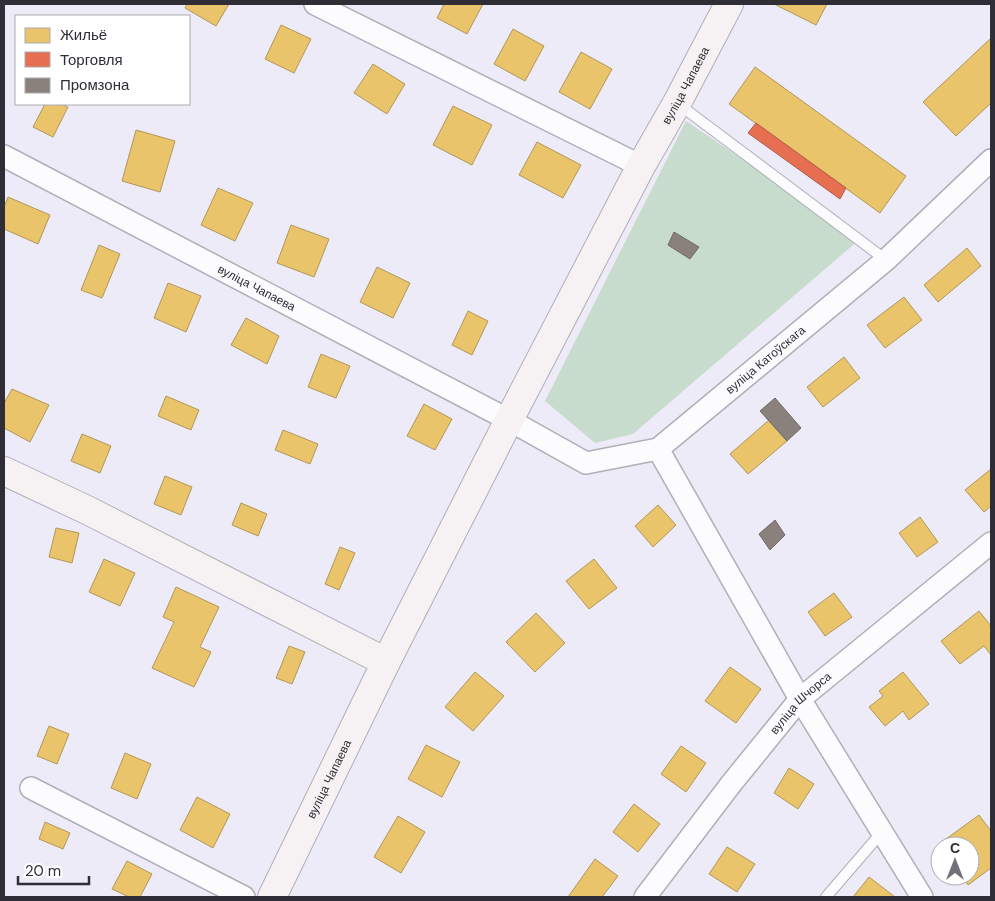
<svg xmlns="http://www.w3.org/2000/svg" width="995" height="901" font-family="'DM Sans',sans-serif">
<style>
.green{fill:#c8dccd}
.homes{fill:#e9c46a;stroke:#b1975a}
.shops{fill:#e76f51;stroke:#b05b49}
.industry{fill:#8a817c;stroke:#6f6867}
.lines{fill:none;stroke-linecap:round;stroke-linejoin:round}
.lane-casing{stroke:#b0aeb8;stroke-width:12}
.street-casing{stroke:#b0aeb8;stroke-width:24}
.secondary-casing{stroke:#b0aeb8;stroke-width:30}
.lane{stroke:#fcfcfe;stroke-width:10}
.street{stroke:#fcfcfe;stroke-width:21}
.secondary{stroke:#f6f1f2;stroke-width:28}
.labels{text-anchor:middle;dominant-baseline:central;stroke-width:5;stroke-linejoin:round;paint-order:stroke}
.street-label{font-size:12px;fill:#2f2d36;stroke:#fff}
</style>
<rect width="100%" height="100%" fill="#eeebf8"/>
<polygon class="green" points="686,121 860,239 633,434 595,443 545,401"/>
<g class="homes">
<polygon points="187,4 229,4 216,26 185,8"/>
<polygon points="444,4 483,4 467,34 437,18"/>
<polygon points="774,4 827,4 816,25"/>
<polygon points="281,25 311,39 294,73 265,59"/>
<polygon points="513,29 544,46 525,81 494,64"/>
<polygon points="991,38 991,103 956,136 923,102"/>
<polygon points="581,52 612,69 590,109 559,92"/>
<polygon points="373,64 405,84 387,114 354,93"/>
<polygon points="755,67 906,176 880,213 729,104"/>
<polygon points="45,104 61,104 68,107 53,137 33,127"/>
<polygon points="453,106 492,125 472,165 433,145"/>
<polygon points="136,130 175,141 160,192 122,181"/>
<polygon points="537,142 581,165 563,198 519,175"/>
<polygon points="218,188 253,203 235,241 201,225"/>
<polygon points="8,197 50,215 38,244 4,229 4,207"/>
<polygon points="291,225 329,239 314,277 277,263"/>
<polygon points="99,245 120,254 102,298 81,290"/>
<polygon points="967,248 981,266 938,302 924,285"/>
<polygon points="377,267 410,283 393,318 360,302"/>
<polygon points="168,283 201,296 186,332 154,318"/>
<polygon points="904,297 922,320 885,348 867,325"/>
<polygon points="468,311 488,321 472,355 452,345"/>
<polygon points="246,318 279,336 267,364 231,345"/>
<polygon points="321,354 350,366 336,398 308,387"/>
<polygon points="844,357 860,378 823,407 807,387"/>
<polygon points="12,389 49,405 30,442 4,428 4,403"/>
<polygon points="166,396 199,410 191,430 158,416"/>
<polygon points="424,404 452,419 435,450 407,436"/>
<polygon points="769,420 787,441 748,474 730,454"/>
<polygon points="283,430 318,444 310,464 275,450"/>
<polygon points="82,434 111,446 100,473 71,461"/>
<polygon points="991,469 991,506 984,512 965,490"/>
<polygon points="165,476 192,487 181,515 154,504"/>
<polygon points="241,503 267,514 258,536 232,525"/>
<polygon points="658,505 676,525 653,547 635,526"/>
<polygon points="920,517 938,542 917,557 899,533"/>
<polygon points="56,528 79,533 72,563 49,557"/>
<polygon points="340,547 355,553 339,590 325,584"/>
<polygon points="104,559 135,573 120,606 89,592"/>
<polygon points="594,559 617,588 589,609 566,581"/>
<polygon points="176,587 219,607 200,647 211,652 194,687 152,668 174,622 163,617"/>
<polygon points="834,593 852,617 825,636 808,612"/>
<polygon points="979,611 991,626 991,655 984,646 960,664 941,641"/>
<polygon points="536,613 565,643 535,672 506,642"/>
<polygon points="289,646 305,652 292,684 276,678"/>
<polygon points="730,667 761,689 736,723 705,701"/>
<polygon points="475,672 504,696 473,731 445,707"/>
<polygon points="903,672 929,704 909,720 903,711 885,726 869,707 883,696 879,691"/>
<polygon points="49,726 69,734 57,764 37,756"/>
<polygon points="426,745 460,762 442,797 408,779"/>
<polygon points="681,746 706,763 686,792 661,774"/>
<polygon points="125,753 151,764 137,799 111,788"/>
<polygon points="789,768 814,784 798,809 774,793"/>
<polygon points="197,797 230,814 213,848 180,830"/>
<polygon points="634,804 660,824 638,852 613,832"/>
<polygon points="979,815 991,831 991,868 968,885 962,876 970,876 970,846 940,846 939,844"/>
<polygon points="398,816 425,832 401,873 374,857"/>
<polygon points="45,822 70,833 63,849 39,839"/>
<polygon points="727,847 755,864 737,892 709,874"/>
<polygon points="595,859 618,876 602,897 568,897"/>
<polygon points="127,861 152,874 140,897 129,897 112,889"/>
<polygon points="869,877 895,897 853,897"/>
</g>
<polygon class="shops" points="756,123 846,188 840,199 748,133"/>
<g class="industry">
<polygon points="674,232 699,247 690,259 668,245"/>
<polygon points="775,398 801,428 787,441 760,411"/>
<polygon points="775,520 785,535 770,550 759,534"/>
</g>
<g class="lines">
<g class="lane-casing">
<g id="lane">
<polyline points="677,103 886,260"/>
<polyline points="826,897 882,832"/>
</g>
</g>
<g class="street-casing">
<g id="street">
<polyline points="315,4 641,166"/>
<path id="s1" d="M4 156 509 420 586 463 658 449 886 260 991 160"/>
<polyline points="658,449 800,699 922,897"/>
<polyline points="31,788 244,897"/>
<path id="s2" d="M645 897 731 784 800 699 991 543"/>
</g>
</g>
<g class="secondary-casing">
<g id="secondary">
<polyline points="4,471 87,510 386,662"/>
<path id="s3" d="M272 897 386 662 509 420 641 166 677 103 729 4"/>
</g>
</g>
<use href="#lane" class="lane"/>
<use href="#street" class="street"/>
<use href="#secondary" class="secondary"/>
</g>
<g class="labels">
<g class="street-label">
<text stroke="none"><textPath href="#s3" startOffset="911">вуліца Чапаева</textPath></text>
<text stroke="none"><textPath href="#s1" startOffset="285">вуліца Чапаева</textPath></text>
<text stroke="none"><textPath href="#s1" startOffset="871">вуліца Катоўскага</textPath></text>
<text stroke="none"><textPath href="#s2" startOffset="249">вуліца Шчорса</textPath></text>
<text stroke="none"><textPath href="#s3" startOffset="131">вуліца Чапаева</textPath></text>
</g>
</g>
<rect width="995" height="901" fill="none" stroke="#2f2d36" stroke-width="10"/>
<rect x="15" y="15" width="175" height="90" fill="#ffffff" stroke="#acabaf"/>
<rect x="25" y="28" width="25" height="15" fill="#e9c46a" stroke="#acabaf"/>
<text x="60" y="40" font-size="15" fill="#2f2d36">Жильё</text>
<rect x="25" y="52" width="25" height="15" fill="#e76f51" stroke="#acabaf"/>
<text x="60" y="65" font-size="15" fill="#2f2d36">Торговля</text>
<rect x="25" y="78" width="25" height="15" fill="#8a817c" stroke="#acabaf"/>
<text x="60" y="90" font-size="15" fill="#2f2d36">Промзона</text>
<g transform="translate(955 861)"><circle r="24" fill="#ffffff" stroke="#acabaf"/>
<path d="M0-4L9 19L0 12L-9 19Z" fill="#72707a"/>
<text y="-8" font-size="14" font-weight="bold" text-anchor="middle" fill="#2f2d36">С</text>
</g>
<path d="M18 876v8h71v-8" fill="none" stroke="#2f2d36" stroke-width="2.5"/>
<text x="25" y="876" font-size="15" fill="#2f2d36" stroke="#ffffff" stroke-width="4" paint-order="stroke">20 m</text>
</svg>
